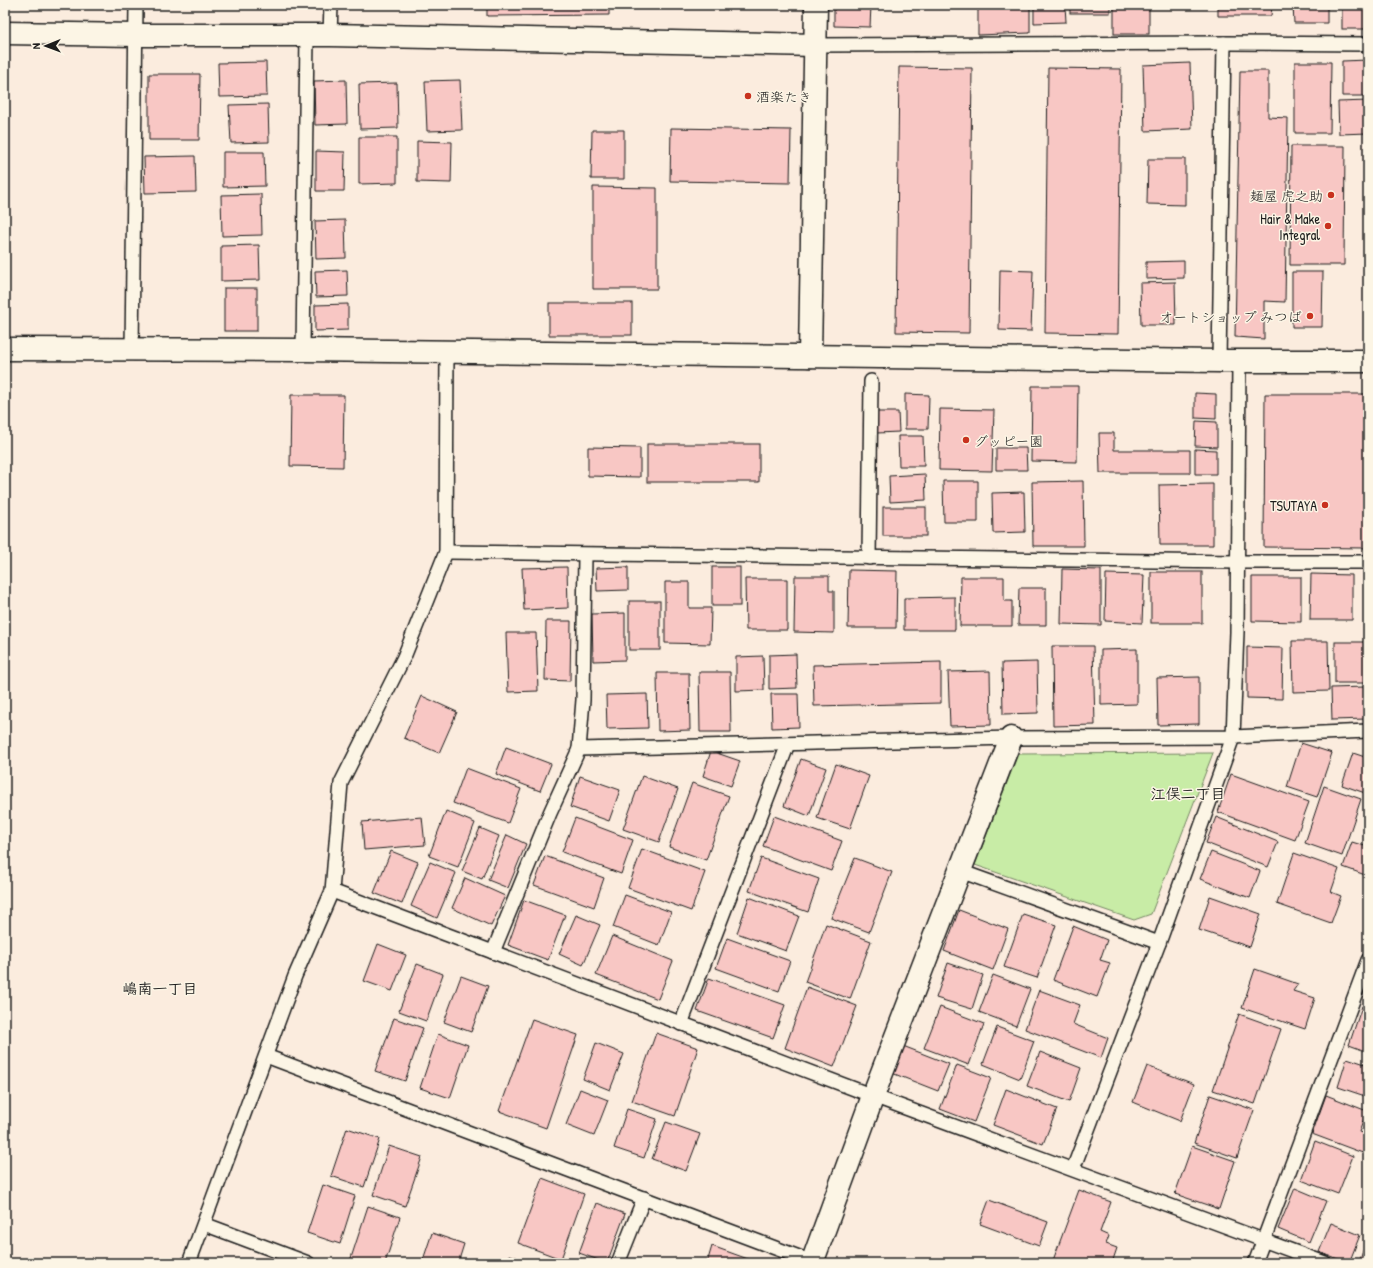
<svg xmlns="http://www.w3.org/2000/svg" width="1373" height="1268" font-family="'Patrick Hand','Klee One',sans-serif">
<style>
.green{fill:#c8eca6;stroke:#728461}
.building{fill:#f8c7c4;stroke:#1c1c1c}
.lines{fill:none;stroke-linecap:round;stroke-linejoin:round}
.lane-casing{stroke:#1c1c1c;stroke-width:16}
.street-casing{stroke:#1c1c1c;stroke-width:25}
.secondary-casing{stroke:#1c1c1c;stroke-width:25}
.lane{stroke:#fcf5e5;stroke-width:13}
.street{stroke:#fcf5e5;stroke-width:22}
.secondary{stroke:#fcf5e5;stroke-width:22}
.poi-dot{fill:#c8321e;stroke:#fcf5e5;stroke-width:1.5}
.labels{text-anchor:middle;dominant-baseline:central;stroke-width:3;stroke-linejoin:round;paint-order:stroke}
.poi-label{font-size:14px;fill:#1c1c1c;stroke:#fcf5e5;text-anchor:end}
.neighbourhood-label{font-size:15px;font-weight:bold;fill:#1c1c1c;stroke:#fcf5e5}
</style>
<rect width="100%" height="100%" fill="#fbecde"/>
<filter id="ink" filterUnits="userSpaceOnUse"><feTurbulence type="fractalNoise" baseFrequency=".025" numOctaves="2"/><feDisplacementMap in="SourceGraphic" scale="8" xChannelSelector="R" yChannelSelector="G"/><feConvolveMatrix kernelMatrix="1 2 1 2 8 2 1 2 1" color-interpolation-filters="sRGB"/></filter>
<g filter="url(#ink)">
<polygon class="green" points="1213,753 1151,914 1134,920 975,865 1018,754"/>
<g class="building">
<polygon points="487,5 609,5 609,15 487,16"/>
<polygon points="834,5 871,5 870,27 834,26"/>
<polygon points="978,5 1030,5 1030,33 978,35"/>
<polygon points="1034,5 1065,5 1066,22 1034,23"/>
<rect x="1070" y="5" width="40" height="8"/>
<rect x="1114" y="5" width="35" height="29"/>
<polygon points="1218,5 1272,5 1271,16 1218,16"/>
<polygon points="1293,5 1327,5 1327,23 1294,23"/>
<rect x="1342" y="5" width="26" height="24"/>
<polygon points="1368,60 1368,96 1342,96 1342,61"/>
<polygon points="266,62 267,96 219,97 218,63"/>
<polygon points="1295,62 1331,62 1330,133 1295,133"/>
<polygon points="1190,63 1192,129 1145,131 1143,65"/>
<polygon points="899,67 972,68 969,333 896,332"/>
<polygon points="1048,68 1121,69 1118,334 1045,333"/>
<polygon points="1240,71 1268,71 1268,117 1288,118 1285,302 1264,301 1264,339 1235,337"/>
<polygon points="149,74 200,74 199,140 149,140"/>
<polygon points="346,80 347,124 315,125 314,81"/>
<polygon points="460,80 462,130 427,131 425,81"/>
<polygon points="397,83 398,128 360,129 359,84"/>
<polygon points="1368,101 1368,133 1339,134 1338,102"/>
<polygon points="268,104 269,142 231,143 229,105"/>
<polygon points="671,128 791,130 790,183 670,181"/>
<polygon points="592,130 624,130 624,179 591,179"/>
<polygon points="359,137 397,137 397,183 359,184"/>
<polygon points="417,141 452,142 451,183 417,182"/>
<polygon points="1291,146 1345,146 1344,265 1290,265"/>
<polygon points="316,151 345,152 344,191 316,191"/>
<polygon points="223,152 264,152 265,186 223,187"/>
<polygon points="195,156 196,192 145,193 144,157"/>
<polygon points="1148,159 1185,159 1185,205 1147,204"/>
<polygon points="593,187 657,188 657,289 593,289"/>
<polygon points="261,194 262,235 222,236 221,195"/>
<polygon points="345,220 346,258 316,259 315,221"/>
<polygon points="259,245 260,280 221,281 221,246"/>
<polygon points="1184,261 1184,278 1146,279 1146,262"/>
<polygon points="347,270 348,296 316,297 315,271"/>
<polygon points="1000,270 1033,271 1031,331 999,330"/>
<polygon points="1292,272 1323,272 1322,327 1292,327"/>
<polygon points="1175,282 1176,325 1141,325 1140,283"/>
<rect x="224" y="288" width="33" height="43"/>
<rect x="549" y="303" width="83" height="32"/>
<polygon points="348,304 348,330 315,331 315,305"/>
<polygon points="1032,386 1078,386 1077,462 1031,461"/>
<polygon points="1195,393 1216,394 1216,419 1195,418"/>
<polygon points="905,394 929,395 928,429 905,429"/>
<polygon points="1265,394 1368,394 1368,548 1264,547"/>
<polygon points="291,395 344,395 343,467 290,466"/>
<polygon points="940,409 994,410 992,471 939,470"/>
<polygon points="876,412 898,412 899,432 877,433"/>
<polygon points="1196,421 1217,422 1217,447 1195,446"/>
<polygon points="1099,433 1114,433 1114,450 1190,450 1190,473 1100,473"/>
<polygon points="898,436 923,436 924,466 899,466"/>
<rect x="647" y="444" width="112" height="38"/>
<polygon points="588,447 640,448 640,477 588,476"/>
<polygon points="996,448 1026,448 1027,470 996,470"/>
<polygon points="1195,449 1216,450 1216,474 1195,474"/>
<polygon points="925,474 926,500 890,502 889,476"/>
<polygon points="943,481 978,481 978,522 944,522"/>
<polygon points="1083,481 1084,546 1033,546 1032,482"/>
<polygon points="1213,484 1213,545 1160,545 1159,485"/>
<polygon points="1024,492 1025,532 993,533 992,493"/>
<rect x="883" y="507" width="43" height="29"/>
<polygon points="567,567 568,608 524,610 522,568"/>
<polygon points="628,567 628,590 597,591 596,568"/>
<rect x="712" y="567" width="28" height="39"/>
<polygon points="1062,569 1101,570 1101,625 1061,624"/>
<polygon points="849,570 897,571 896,628 848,628"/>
<rect x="1151" y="572" width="51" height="51"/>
<polygon points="1106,574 1144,575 1142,623 1105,621"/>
<polygon points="1311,574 1352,575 1352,620 1310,620"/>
<polygon points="795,576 829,576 829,591 834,591 834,633 794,632"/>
<polygon points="961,577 1004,577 1004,601 1012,601 1012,626 960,626"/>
<polygon points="1252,577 1301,577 1301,622 1252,621"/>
<polygon points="745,579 787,579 787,630 746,630"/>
<polygon points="665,582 689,582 689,608 711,608 710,644 665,643"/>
<polygon points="1019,588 1046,588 1046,625 1018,625"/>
<polygon points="955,597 955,630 904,630 904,598"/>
<rect x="629" y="601" width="31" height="49"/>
<polygon points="625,613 625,660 593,661 592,614"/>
<polygon points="546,621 571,621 570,681 545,680"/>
<polygon points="506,633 536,633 538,691 508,692"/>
<polygon points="1292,641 1328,641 1329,691 1293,692"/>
<rect x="1335" y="642" width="32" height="41"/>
<polygon points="1052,646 1093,646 1095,725 1053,726"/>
<polygon points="1247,647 1283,648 1282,699 1247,698"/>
<polygon points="1137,649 1137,704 1101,705 1101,650"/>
<polygon points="796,654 797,688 769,689 769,655"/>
<polygon points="763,656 764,690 736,691 736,657"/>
<polygon points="941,662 941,703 814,706 813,665"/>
<polygon points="1037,662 1038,713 1003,714 1002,663"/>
<polygon points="990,671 991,725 950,726 948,672"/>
<polygon points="699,672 730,672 731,732 700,732"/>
<polygon points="657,673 689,673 690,730 658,731"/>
<polygon points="1199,677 1199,724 1158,725 1157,678"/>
<polygon points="1365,687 1366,719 1332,720 1331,688"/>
<polygon points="647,694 648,728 607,729 606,695"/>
<polygon points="771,694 798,694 799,727 772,728"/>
<polygon points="422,696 457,712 439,753 404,738"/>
<polygon points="1301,743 1332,753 1317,797 1287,787"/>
<polygon points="506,747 551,764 540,791 496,774"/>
<polygon points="711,751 740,761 731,786 703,776"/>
<polygon points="1353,753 1368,758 1368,794 1342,785"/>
<polygon points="801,759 826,768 809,816 784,806"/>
<polygon points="836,764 869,776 850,829 817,818"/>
<polygon points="466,768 521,789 508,823 453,803"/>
<polygon points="1231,774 1309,802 1295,840 1218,812"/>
<polygon points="580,776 620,790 609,821 570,807"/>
<polygon points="642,776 678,789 659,842 623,829"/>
<polygon points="692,783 729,796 706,860 669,847"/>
<polygon points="1324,786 1361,799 1342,856 1305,843"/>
<polygon points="446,811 475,823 458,867 429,856"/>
<polygon points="774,816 842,841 831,871 763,846"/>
<polygon points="422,817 425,845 364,850 362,822"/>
<polygon points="1216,817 1278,842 1268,867 1206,843"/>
<polygon points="575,818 633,840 621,874 562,852"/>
<polygon points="480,828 499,836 482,879 462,871"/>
<polygon points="507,835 526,844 508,888 488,880"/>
<polygon points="1352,842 1368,847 1368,876 1343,867"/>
<polygon points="642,849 705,872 691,911 628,888"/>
<polygon points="391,851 418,862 402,904 374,893"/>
<polygon points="1211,852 1260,871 1250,898 1200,879"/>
<polygon points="1294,853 1339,869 1331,892 1341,896 1331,923 1277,904"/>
<polygon points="545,856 604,878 594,907 534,885"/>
<polygon points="761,858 819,879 808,912 749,891"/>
<polygon points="855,858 892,872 869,932 831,918"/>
<polygon points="430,862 456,873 437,918 411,906"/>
<polygon points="465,878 505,896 491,926 452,908"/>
<polygon points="625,895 671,912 659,945 613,927"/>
<polygon points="1210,896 1261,914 1250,947 1199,930"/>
<polygon points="749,897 799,916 786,951 737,933"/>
<polygon points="524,900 565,915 548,960 508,945"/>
<polygon points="959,910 1008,929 993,970 944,951"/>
<polygon points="1023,914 1056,925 1037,978 1004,967"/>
<polygon points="576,915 600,925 583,965 559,954"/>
<polygon points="826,924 871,941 850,999 805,982"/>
<polygon points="1073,926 1107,940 1100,960 1110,963 1097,997 1053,980"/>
<polygon points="612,936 673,961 658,999 596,975"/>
<polygon points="727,938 790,961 779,991 716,968"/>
<polygon points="378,944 406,955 392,991 364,981"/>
<polygon points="948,963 983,975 972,1009 936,998"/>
<polygon points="417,964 443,974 426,1021 399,1011"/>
<polygon points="1255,969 1298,984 1293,991 1315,998 1305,1029 1242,1008"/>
<polygon points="993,975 1030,989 1016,1026 979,1012"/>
<polygon points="461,976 488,986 471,1032 444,1022"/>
<polygon points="709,978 785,1005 773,1038 697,1011"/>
<polygon points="807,987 857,1006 834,1067 785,1048"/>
<polygon points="1039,990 1080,1005 1073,1024 1108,1038 1101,1058 1025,1029"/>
<polygon points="1362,1006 1368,1008 1368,1052 1349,1045"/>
<polygon points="940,1007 984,1024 969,1065 924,1048"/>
<polygon points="1239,1014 1281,1029 1255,1104 1213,1090"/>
<polygon points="394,1018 423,1028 405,1081 375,1071"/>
<polygon points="532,1019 578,1035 546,1128 499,1111"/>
<polygon points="997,1027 1034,1041 1020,1079 983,1064"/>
<polygon points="656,1033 698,1048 675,1116 632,1101"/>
<polygon points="438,1034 468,1045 450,1098 420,1088"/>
<polygon points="596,1043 624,1054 610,1090 583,1079"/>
<polygon points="903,1046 949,1064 938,1091 892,1073"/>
<polygon points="1040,1052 1081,1068 1069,1102 1027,1086"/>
<polygon points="1347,1058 1368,1065 1368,1097 1338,1087"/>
<polygon points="957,1065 991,1078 974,1122 940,1109"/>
<polygon points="1147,1066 1194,1084 1180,1121 1133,1102"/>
<polygon points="580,1089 608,1100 594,1136 566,1125"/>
<polygon points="1006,1089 1057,1109 1043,1144 993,1125"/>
<polygon points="1210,1095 1254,1110 1237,1158 1194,1143"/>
<polygon points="1326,1095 1367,1111 1359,1132 1368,1135 1368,1155 1312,1134"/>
<polygon points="627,1109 657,1119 644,1158 614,1148"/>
<polygon points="666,1122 700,1134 686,1171 652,1159"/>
<polygon points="347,1128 380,1139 364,1187 331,1176"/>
<polygon points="1315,1141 1353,1156 1338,1194 1301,1180"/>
<polygon points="389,1146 422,1157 405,1206 373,1195"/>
<polygon points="1192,1146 1235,1161 1219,1209 1175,1194"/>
<polygon points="542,1178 584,1194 561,1259 518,1243"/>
<polygon points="323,1185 355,1196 340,1244 307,1233"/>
<polygon points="1295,1188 1326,1201 1309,1242 1278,1229"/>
<polygon points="1079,1190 1111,1202 1100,1232 1109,1236 1106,1244 1117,1248 1112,1263 1052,1263"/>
<polygon points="989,1200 1048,1222 1039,1246 980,1224"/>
<polygon points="597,1203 625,1214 607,1263 579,1253"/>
<polygon points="368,1206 400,1217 385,1263 356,1263 350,1261"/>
<polygon points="1331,1223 1360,1235 1349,1263 1319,1252"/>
<polygon points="432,1233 464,1244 458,1263 422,1263"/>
<polygon points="1368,1236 1368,1263 1359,1263"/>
<polygon points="712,1246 759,1263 707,1263"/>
<polygon points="510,1255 532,1263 508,1263"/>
</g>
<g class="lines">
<g class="lane-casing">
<g id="lane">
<polyline points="330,35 331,5"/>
<polyline points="816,45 1224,43 1368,44"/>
<polyline points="132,350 136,5"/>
<polyline points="303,350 307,35"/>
<polyline points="1219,361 1224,43"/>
<polyline points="446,552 1238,562 1368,562"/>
<polyline points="869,558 871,381"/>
<polyline points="579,749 1011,738 1233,737 1368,731"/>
<polyline points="960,871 1159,943"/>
<polyline points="332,891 873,1096 1325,1263"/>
<polyline points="493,952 550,813 579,749 583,700 585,555"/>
<polyline points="681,1024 788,744"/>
<polyline points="266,1056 815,1263"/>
<polyline points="1073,1169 1159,943 1233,737 1237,632 1239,361"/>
<polyline points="204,1224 308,1263"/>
<polyline points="189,1263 295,976 332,891 341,783 404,657 446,552 447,352"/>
<polyline points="618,1263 644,1198"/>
<polyline points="1255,1263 1368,960"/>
</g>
</g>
<g class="street-casing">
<g id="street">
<polyline points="5,33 136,35 330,35 816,45"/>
<polyline points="812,1263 873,1096 1011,738"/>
</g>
</g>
<g class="secondary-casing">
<g id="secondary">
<polyline points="5,349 303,350 1219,361 1368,361"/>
<polyline points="810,356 816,5"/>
</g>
</g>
<use href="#lane" class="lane"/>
<use href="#street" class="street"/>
<use href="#secondary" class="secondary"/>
</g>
</g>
<g class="poi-dot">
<circle cx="748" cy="96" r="4"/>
<circle cx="1331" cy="195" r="4"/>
<circle cx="1328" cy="226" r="4"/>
<circle cx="1310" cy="316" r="4"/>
<circle cx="966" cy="440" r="4"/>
<circle cx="1325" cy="505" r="4"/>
</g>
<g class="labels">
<g class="poi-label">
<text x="756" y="96" text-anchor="start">酒楽たき</text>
<text x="1323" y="195">麺屋 虎之助</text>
<text x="1320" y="218">Hair &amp; Make<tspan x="1320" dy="16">Integral</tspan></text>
<text x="1302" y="316">オートショップ みつば</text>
<text x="974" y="440" text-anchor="start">グッピー園</text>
<text x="1317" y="505">TSUTAYA</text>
</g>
<g class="neighbourhood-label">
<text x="1188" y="793">江俣二丁目</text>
<text x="160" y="988">嶋南一丁目</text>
</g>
</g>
<rect width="1373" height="1268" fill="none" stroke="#fcf5e5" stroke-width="20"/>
<rect x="10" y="10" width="1353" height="1248" fill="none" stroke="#1c1c1c" stroke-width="1.5" filter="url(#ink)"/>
<g transform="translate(46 46) rotate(269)" stroke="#fcf5e5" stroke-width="3" paint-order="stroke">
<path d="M0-3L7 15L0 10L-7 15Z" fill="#1c1c1c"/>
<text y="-6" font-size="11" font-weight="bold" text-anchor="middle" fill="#1c1c1c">N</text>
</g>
</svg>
